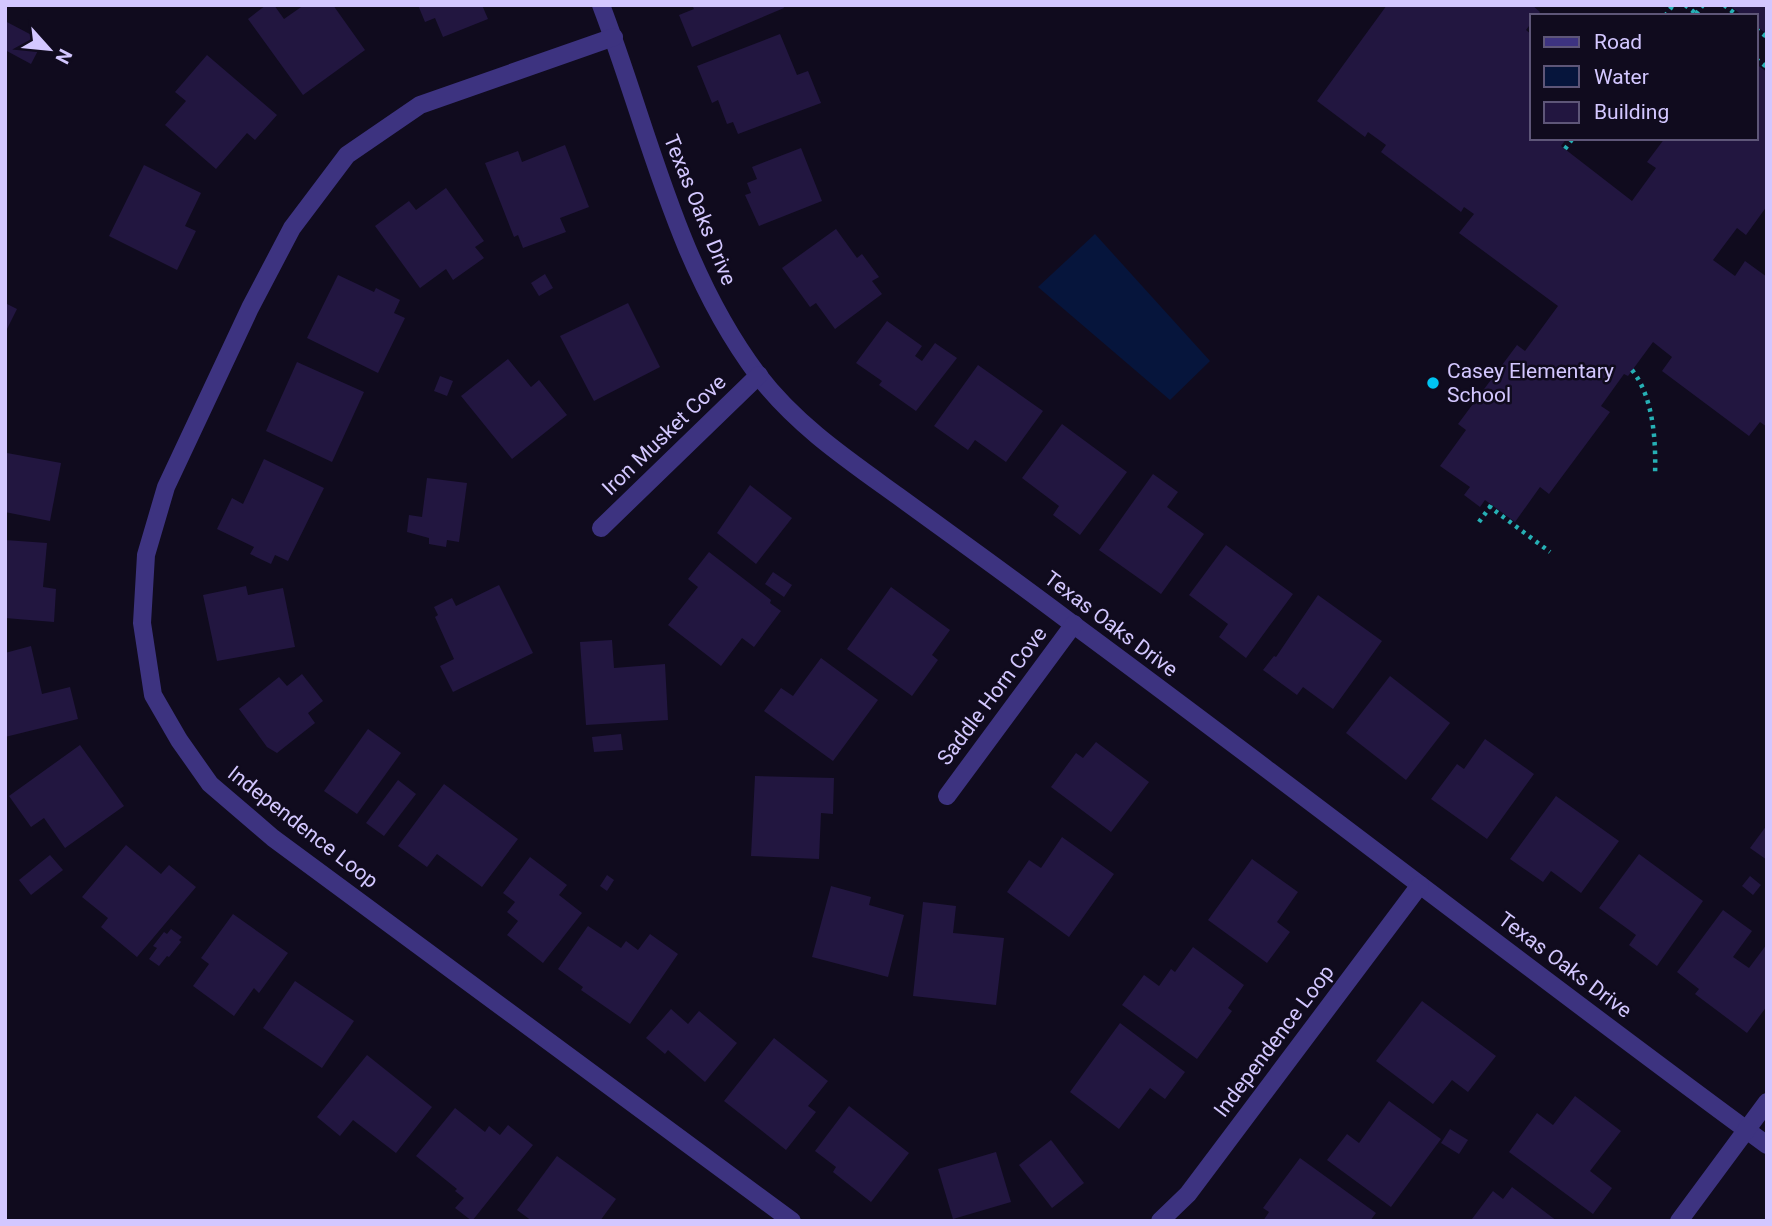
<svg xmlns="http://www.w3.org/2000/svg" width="1772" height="1226" font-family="Roboto,sans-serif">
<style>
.water{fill:#06153c}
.building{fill:#221640}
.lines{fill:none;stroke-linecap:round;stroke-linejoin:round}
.path{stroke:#26b0b5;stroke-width:4.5;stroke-dasharray:3.5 5;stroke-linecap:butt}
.minor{stroke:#3d3380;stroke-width:18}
.poi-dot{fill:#00c4f2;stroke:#100b1e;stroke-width:2.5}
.labels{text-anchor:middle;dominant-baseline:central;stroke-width:5;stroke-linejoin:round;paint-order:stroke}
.street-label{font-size:21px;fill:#d3c7ff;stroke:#100b1e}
.poi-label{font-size:21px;fill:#d3c7ff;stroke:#100b1e;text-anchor:start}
</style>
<rect width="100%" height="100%" fill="#100b1e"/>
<polygon class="water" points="1095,234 1210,361 1170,400 1038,287"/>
<g class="building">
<polygon points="266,5 274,5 284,19 304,5 333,5 365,50 303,95 248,19"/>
<polygon points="418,5 482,5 488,19 443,37 435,18 425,22"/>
<polygon points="692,5 783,5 784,8 692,47 679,15 694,9"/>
<polygon points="1387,5 1532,5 1540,12 1537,16 1532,16 1532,22 1526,30 1532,35 1532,138 1567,138 1561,146 1632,201 1656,168 1647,162 1665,138 1756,138 1756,64 1767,72 1767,206 1746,235 1737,228 1713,260 1735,276 1745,261 1767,277 1767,427 1760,422 1749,436 1662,371 1672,357 1653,342 1628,376 1624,374 1601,406 1610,412 1549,494 1540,487 1515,522 1485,500 1480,507 1464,495 1470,487 1440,466 1466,430 1458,424 1517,345 1525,351 1558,306 1459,233 1474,214 1464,207 1461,212 1381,152 1386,145 1368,132 1365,137 1317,101"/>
<polygon points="1729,5 1767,5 1767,34 1756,26 1756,16 1743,16"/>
<polygon points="5,21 43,41 31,64 5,50"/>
<polygon points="780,34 797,75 808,71 821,103 738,134 733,122 727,124 718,100 712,103 697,66"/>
<polygon points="207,55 277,115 255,140 247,133 216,169 165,125 186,101 175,92"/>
<polygon points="565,145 589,207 560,218 566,232 523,248 518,235 514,237 485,163 518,151 522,162"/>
<polygon points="801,148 822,201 759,226 745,195 751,193 747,183 757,179 752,167"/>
<polygon points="144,165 201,193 185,226 196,231 177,270 109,236"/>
<polygon points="446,188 484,241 475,247 484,258 453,280 446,269 420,288 375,226 409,201 416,210"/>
<polygon points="836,229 857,258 862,254 879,277 872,281 882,294 835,329 816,303 810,307 782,268"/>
<polygon points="545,274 553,288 539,296 531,283"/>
<polygon points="338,275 374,292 376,288 400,300 394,313 405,318 378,373 307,338"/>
<polygon points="5,303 17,309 5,333"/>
<polygon points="628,303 660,367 594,401 560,336"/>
<polygon points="887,321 922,346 915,356 922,361 935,343 957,358 916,411 879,385 882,381 856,363"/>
<polygon points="508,359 531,387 539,380 567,415 512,459 461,396"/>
<polygon points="297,362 364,392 332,462 266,431"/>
<polygon points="978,365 1043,411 1006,462 975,440 968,450 934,426"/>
<polygon points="440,376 453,381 447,396 434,391"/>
<polygon points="1062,424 1127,472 1080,535 1053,515 1059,506 1022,478"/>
<polygon points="7,453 61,463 50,521 5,512"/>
<polygon points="264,459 324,488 288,561 275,555 271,564 250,554 254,547 217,529 232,498 243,504"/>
<polygon points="1153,474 1178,492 1167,507 1204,534 1161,594 1099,550"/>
<polygon points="427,478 467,483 459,542 447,540 446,547 429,544 429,538 407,532 409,515 422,517"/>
<polygon points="750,485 792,518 756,564 717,533"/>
<polygon points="5,540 47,543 43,587 56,589 54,622 5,618"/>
<polygon points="1226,545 1293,594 1246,658 1219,637 1228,624 1189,595"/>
<polygon points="709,552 771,600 770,603 781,611 754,647 742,638 721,666 668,625 698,587 688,579"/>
<polygon points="773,572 792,585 784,597 765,584"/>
<polygon points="499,585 533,653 453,692 440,666 454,659 435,617 438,615 434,607 452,598 456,606"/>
<polygon points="246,586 248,595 283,588 295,647 217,661 203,595"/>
<polygon points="891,587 950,630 932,655 938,660 912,696 847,649"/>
<polygon points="1318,595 1382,641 1333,709 1303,687 1297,695 1263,670 1274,656 1276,657"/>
<polygon points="612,640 614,668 665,664 668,720 586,725 580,642"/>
<polygon points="31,646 42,694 70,687 78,719 5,737 5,653"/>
<polygon points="821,658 878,700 833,761 764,711 781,688 793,696"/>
<polygon points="302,674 323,701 308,713 315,723 277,753 267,747 239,709 279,677 287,686"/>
<polygon points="1390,676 1450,723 1406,780 1346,733"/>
<polygon points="368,729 401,753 357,814 324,791"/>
<polygon points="621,734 623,750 594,752 592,737"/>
<polygon points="1485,739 1534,774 1487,839 1431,799 1457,764 1464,769"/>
<polygon points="1096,742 1149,782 1111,832 1051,787 1076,753 1083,758"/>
<polygon points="80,745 124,806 65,848 44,818 31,827 9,796"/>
<polygon points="755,776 834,778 833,814 821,813 819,859 751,856"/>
<polygon points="398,780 416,794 384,836 366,823"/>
<polygon points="444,784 518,839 482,887 437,854 427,867 398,846"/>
<polygon points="1556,796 1619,841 1581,893 1551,871 1543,882 1510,859"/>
<polygon points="1767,825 1767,860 1750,848"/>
<polygon points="1062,837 1114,874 1069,937 1007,892 1029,860 1041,868"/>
<polygon points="126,845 161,874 169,865 196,887 137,957 101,927 108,918 82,897"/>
<polygon points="1639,854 1703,901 1657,966 1629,945 1636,935 1599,908"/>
<polygon points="50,855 63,870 31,895 19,880"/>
<polygon points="530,857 567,885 559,895 582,913 543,963 507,935 518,921 507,912 515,902 503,893"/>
<polygon points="1252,859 1298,892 1277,922 1290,932 1267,963 1208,920"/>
<polygon points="607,875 614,880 607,891 600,886"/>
<polygon points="1750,876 1761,885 1753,895 1742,886"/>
<polygon points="831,886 871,897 869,905 904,915 888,977 812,957"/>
<polygon points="923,902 956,906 953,933 1004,938 996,1005 913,996"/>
<polygon points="1723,910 1752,931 1733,957 1749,968 1767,944 1767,1006 1747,1033 1695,994 1699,989 1677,972"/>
<polygon points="233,914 288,953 259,993 254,988 234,1016 193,986 209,964 201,958"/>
<polygon points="588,926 621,948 626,941 638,950 650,934 678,954 630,1024 581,990 583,987 558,969"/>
<polygon points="171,929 182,937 179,940 181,942 169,957 167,956 159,966 149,959 157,948 153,946 164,932 167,934"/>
<polygon points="1193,947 1244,985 1228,1008 1232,1011 1197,1059 1122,1005 1144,975 1159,986 1171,969 1175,972"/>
<polygon points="295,981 354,1021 322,1068 263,1028"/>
<polygon points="1422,1001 1496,1056 1468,1092 1452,1080 1433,1104 1376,1061"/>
<polygon points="671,1009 688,1024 699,1011 737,1043 705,1082 668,1050 665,1054 646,1038"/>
<polygon points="1120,1023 1185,1072 1165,1099 1150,1088 1119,1129 1070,1092"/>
<polygon points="774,1038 828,1081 808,1106 816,1112 786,1150 724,1101"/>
<polygon points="367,1055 432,1107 396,1153 353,1120 340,1136 317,1117"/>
<polygon points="1575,1096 1621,1131 1590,1171 1612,1188 1593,1214 1509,1152 1537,1113 1553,1125"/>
<polygon points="1389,1101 1441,1139 1391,1207 1327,1160 1347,1134 1359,1143"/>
<polygon points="849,1106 909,1153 871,1202 833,1172 836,1167 815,1151"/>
<polygon points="455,1108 485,1132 489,1126 500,1135 508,1125 533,1145 472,1221 455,1208 464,1198 455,1191 457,1189 416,1156"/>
<polygon points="1450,1129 1468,1140 1459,1154 1441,1143"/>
<polygon points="1051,1140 1084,1183 1052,1208 1019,1165"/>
<polygon points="996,1152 1011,1202 953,1219 938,1169"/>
<polygon points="557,1156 616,1199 600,1221 532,1221 517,1210"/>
<polygon points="1300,1158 1376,1213 1370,1221 1263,1221 1269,1212 1263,1208"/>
<polygon points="1512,1187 1557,1221 1472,1219 1493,1191 1503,1199"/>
</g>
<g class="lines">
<g class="path">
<polyline points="1685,5 1699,16"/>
<polyline points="1724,5 1738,16"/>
<polyline points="1696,14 1703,5"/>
<polyline points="1665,16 1673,5"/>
<polyline points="1756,29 1767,37"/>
<polyline points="1756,59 1767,67"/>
<polyline points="1565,149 1573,138"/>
<path d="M1632 370C1654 398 1656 442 1655 476"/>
<polyline points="1491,505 1490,507 1550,552"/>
<polyline points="1479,522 1490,507"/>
</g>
<g class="minor">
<path d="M601 5C649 130 676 266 758 375 796 425 848 460 898 496 957 539 1016 581 1074 625 1306 796 1534 974 1767 1145"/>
<polyline points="614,37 420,105 347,155 292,228 250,308 166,487 146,555 142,623 153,695 179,740 210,784 273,838 792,1221"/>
<polyline points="601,528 759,375"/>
<polyline points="947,796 1074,624"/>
<polyline points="1160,1221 1188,1194 1420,885"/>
<polyline points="1679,1221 1767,1102"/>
</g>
</g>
<circle class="poi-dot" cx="1433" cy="383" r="7"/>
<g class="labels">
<g class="street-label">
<text transform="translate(700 210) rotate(68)">Texas Oaks Drive</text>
<text transform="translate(664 435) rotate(-44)">Iron Musket Cove</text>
<text transform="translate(1111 624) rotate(37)">Texas Oaks Drive</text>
<text transform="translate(992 696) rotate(-53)">Saddle Horn Cove</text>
<text transform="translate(303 827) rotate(38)">Independence Loop</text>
<text transform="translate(1565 965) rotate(37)">Texas Oaks Drive</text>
<text transform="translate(1274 1041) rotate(-53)">Independence Loop</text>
</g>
<g class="poi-label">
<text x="1447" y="371">Casey Elementary<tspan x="1447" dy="24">School</tspan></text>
</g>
</g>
<rect width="1772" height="1226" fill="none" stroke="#d3c7ff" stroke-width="14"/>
<rect x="1530" y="14" width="228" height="126" fill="#100b1e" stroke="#5e5678" stroke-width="2"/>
<rect x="1544" y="37" width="35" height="10" fill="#3d3380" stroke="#5e5678" stroke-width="2"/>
<text x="1594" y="49" font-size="21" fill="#d3c7ff">Road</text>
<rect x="1544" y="66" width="35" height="21" fill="#06153c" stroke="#5e5678" stroke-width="2"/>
<text x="1594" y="84" font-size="21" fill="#d3c7ff">Water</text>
<rect x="1544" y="102" width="35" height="21" fill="#221640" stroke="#5e5678" stroke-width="2"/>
<text x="1594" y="119" font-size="21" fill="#d3c7ff">Building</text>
<g transform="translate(49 49) rotate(117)" stroke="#100b1e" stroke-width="5" paint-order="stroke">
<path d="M0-5L12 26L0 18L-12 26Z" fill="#d3c7ff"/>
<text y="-10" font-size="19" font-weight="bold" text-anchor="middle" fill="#d3c7ff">N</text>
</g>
</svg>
